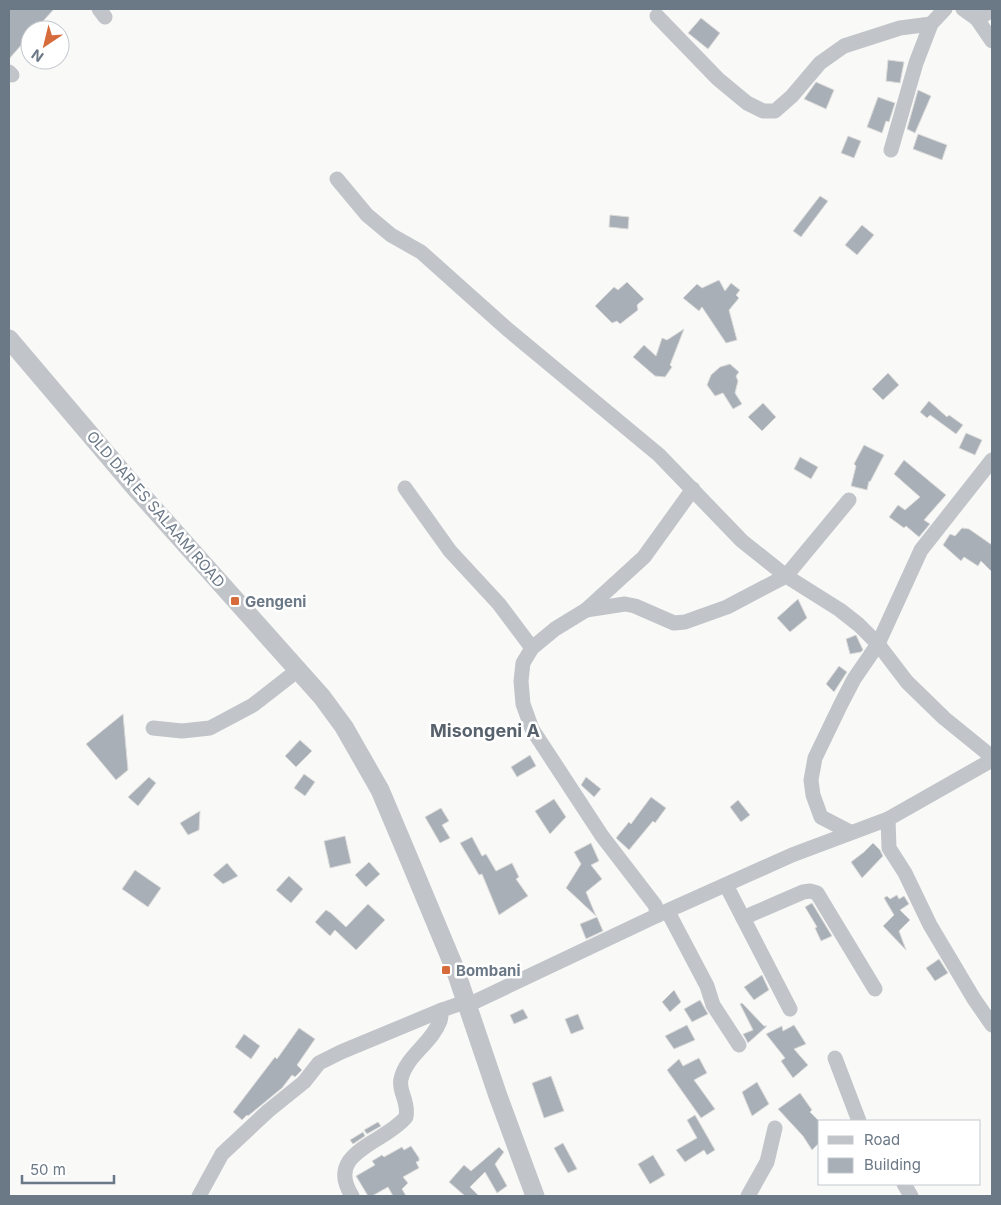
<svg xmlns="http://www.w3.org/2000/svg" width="1001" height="1205" font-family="Inter,sans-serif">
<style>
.building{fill:#a9afb6;stroke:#dbdbda}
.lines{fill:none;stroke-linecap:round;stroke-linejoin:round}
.minor{stroke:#c1c5c9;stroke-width:15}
.tertiary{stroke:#c1c5c9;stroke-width:19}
.poi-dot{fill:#d66c3b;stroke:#fff;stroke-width:2}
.labels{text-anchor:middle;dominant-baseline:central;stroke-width:5;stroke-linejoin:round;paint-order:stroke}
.street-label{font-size:15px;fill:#6b7886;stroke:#fff}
.poi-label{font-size:15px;font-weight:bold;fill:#6b7886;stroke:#fff;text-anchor:start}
.quarter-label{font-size:18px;font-weight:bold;fill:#58626c;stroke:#fff}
</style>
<rect width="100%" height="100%" fill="#f9f9f8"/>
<g class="building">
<polygon points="9,9 54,9 35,30 30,30 30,35 9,59"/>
<polygon points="701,18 720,33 708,49 688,33"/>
<polygon points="888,60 904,62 900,83 886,81"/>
<polygon points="816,82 834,90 826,109 804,99"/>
<polygon points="918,90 931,96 915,133 907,129"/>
<polygon points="878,97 895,103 889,122 886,121 882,133 867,127"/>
<polygon points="918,134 947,145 942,160 913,149"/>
<polygon points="848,136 861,141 854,158 841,153"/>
<polygon points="820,196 828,201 801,237 793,231"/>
<polygon points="610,215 629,217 628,229 609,227"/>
<polygon points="862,225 874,235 857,255 845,245"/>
<polygon points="719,280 725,291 731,283 740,290 736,295 739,298 729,310 737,340 726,343 702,307 699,311 683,298 697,284 702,288"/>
<polygon points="627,282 644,299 637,305 638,310 620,324 617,321 612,323 595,306 614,287 618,290"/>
<polygon points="684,329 670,365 672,367 665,377 655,376 633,357 644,345 656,356 662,338 667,340"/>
<polygon points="730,364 739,372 736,376 738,381 735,393 742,404 733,409 723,393 715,396 707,385 711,375 720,367"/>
<polygon points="888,373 899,385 883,400 872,389"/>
<polygon points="929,401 947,417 949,415 963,425 956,434 930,415 927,418 920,412"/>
<polygon points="763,403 776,417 762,431 748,417"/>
<polygon points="966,433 982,440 975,455 959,448"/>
<polygon points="864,445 884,455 870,482 869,481 867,490 851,486 856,466 854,464"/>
<polygon points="800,457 818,467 811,479 794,469"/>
<polygon points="904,460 946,495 924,520 930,524 919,537 906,526 904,528 889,517 898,505 905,510 920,497 894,474"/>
<polygon points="962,528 969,529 992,545 992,572 981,561 978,566 964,557 961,561 943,545 950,534 955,536"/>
<polygon points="798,599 807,618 790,632 777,618"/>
<polygon points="856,635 863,650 861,652 850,654 846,639"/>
<polygon points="839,666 847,672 834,692 826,684"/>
<polygon points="123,714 128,770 116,780 86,744"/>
<polygon points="300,740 312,751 296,767 285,756"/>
<polygon points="530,755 536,766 517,777 511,767"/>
<polygon points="304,774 315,782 305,796 294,788"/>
<polygon points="149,777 156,783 138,806 128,797"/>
<polygon points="586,777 601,789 594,797 581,785"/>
<polygon points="651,797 666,808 655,823 653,821 629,850 616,838 629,822 631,824"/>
<polygon points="554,799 566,817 550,834 535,811"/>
<polygon points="738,800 750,815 741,822 730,807"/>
<polygon points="441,808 449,821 442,825 450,838 440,843 425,817"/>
<polygon points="200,811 199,830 188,835 180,823"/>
<polygon points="345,836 351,863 330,868 324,841"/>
<polygon points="472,837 482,856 486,854 496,871 512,863 519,877 516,879 528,896 499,915 482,874 479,875 460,843"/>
<polygon points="591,843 599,861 591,865 602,879 586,892 596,916 566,888 581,864 574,852"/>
<polygon points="873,843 880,850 883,856 862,878 851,862 864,852"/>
<polygon points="369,862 380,874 366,887 355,875"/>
<polygon points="227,863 238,876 223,884 213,875"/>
<polygon points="135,870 161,888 148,907 122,889"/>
<polygon points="289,876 303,889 291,903 276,890"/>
<polygon points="897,895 899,899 904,896 909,904 900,910 910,920 899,931 906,950 883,926 894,915 884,898 887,896 890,899"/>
<polygon points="812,903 832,936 821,941 815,928 817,927 805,907"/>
<polygon points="368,904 385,920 356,950 335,930 330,936 315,922 326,910 331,913 346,927"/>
<polygon points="597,917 603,931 586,939 580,924"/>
<polygon points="939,959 948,973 935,981 926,968"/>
<polygon points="762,975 769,990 754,1000 744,987"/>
<polygon points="674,990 681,1002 670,1012 662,1002"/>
<polygon points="700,1000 708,1014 692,1022 684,1009"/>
<polygon points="742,1003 764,1026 767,1026 748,1043 743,1034 753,1030 740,1004"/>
<polygon points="523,1009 528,1018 514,1024 510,1015"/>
<polygon points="578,1014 584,1029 571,1034 565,1019"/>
<polygon points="687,1025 695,1040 674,1049 665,1036"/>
<polygon points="794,1025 806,1044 794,1049 808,1065 793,1078 781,1061 785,1058 766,1034 782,1026 783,1031"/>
<polygon points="299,1028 315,1039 297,1065 302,1070 295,1077 292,1075 282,1088 248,1116 247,1115 242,1120 233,1112 275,1057 277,1059"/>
<polygon points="244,1034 260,1046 251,1059 235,1047"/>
<polygon points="699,1058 707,1073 694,1080 715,1109 701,1118 667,1070 679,1059 683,1066"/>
<polygon points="551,1076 564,1111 544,1118 532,1083"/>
<polygon points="757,1082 769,1104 752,1116 742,1092"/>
<polygon points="800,1093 812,1110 810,1112 820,1122 820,1142 812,1150 803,1136 778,1109"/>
<polygon points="695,1115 715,1150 707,1155 704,1150 685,1162 676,1150 697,1138 687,1120"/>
<polygon points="378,1122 381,1126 367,1134 364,1130"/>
<polygon points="363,1132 365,1136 353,1144 350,1140"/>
<polygon points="563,1143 577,1169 568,1173 554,1148"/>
<polygon points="411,1146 419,1158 419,1161 416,1162 419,1168 403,1177 408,1183 402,1189 406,1196 393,1196 388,1187 372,1196 368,1196 356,1176 375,1165 372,1161 382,1155 384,1157 402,1147 404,1150"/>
<polygon points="499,1147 504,1152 495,1164 507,1186 497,1193 485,1172 470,1187 479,1196 465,1196 449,1182 464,1165 471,1171"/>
<polygon points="653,1155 665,1175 650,1184 638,1164"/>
</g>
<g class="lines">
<g class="minor">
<polyline points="99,9 105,17"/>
<polyline points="963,9 977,19 992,41"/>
<polyline points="657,16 718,79 747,103 763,111 775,111 792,96 820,63 844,46 900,28 931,24"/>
<polyline points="977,19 992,10"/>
<polyline points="9,72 12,75"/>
<polyline points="891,150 916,63 931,24 945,9"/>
<polyline points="337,179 367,215 391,235 421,252 506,328 659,455 742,541 786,576 840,610 859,625 878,644 907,682 944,718 992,757"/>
<polyline points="405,488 450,551 499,604 532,648"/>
<polyline points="586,610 625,604 635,606 674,623 685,622 727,607 786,576 849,500"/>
<polyline points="153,728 182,731 210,728 253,705 298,670"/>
<polyline points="888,819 889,848 905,873 930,925 974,999 992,1025"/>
<polyline points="850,832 821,817 813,795 811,780 815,758 841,704 854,679 878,644 921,550 992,460"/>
<polyline points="726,885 790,1009"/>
<polyline points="668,912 707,986 713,1005 739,1045"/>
<polyline points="658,915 655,905 602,836 532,729 523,704 521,681 523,663 532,648 555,629 586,610 644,557 693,489"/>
<polyline points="743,918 803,892 810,891 817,893 875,989"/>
<polyline points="468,1005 658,915 792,855 888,819 992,760"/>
<polyline points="835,1058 859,1121"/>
<polyline points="904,1184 911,1196"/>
<polyline points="199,1196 222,1154 268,1111 304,1082 319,1063 341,1052 442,1010 465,1002"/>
<path d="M352 1196C324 1152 384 1144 406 1117 409 1100 398 1092 401 1079 406 1056 432 1043 440 1021 441 1018 441 1013 442 1010"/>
<polyline points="748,1196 767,1162 775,1128"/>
</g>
<polyline class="tertiary" points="9,339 138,491 322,697 344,727 380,790 407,854 455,969 498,1096 535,1196"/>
</g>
<g class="poi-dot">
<rect x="230" y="596" width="10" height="10" rx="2.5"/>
<rect x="441" y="965" width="10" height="10" rx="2.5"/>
</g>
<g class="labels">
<g class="street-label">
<text transform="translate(156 509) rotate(49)">OLD DAR ES SALAAM ROAD</text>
</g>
<g class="poi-label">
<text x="245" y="601">Gengeni</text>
<text x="456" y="970">Bombani</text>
</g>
<g class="quarter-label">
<text x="485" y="730">Misongeni A</text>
</g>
</g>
<rect width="1001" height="1205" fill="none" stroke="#6b7886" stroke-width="20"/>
<rect x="818" y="1120" width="162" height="65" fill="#ffffff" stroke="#c4c9cf"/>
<rect x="828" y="1136" width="25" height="8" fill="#c1c5c9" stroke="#c4c9cf"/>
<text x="864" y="1145" font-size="15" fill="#6b7886">Road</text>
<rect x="828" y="1158" width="25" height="15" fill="#a9afb6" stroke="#c4c9cf"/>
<text x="864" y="1170" font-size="15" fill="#6b7886">Building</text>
<g transform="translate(45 45) rotate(215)"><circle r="24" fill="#ffffff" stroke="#c4c9cf"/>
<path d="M0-4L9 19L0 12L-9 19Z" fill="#d66c3b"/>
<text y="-8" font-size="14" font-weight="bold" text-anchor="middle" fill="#6b7886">N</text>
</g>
<path d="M22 1175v8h92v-8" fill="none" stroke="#6b7886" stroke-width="2.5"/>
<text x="30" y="1175" font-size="15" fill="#6b7886" stroke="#ffffff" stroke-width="4" paint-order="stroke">50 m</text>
</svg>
